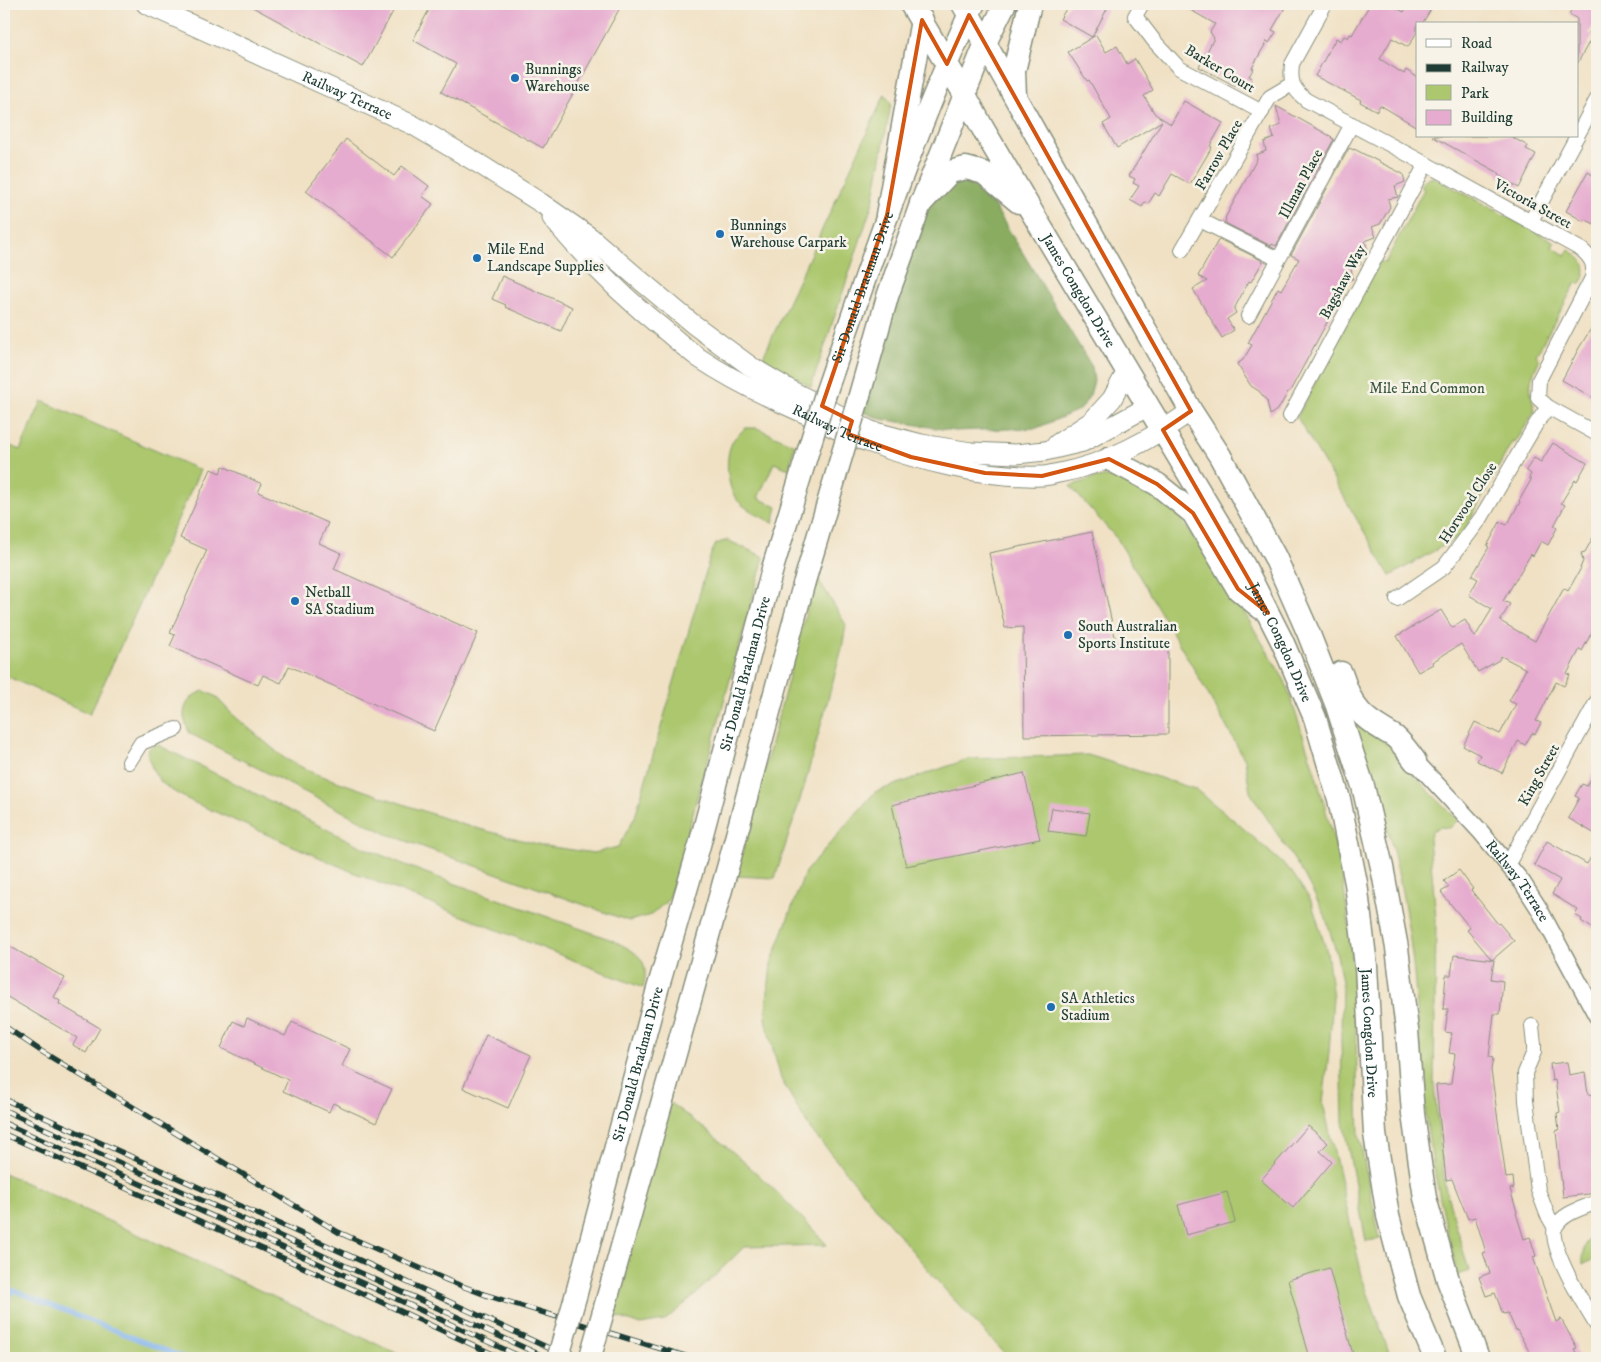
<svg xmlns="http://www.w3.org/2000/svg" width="1601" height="1362" font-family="'IM FELL DW Pica',serif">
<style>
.green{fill:#acc76e;stroke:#668251}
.forest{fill:#89ac61;stroke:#54744a}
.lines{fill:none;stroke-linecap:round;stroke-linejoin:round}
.stream{stroke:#81b4ee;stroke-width:5}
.building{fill:#e6accf}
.minor-casing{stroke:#888f7c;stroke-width:16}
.tertiary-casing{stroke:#888f7c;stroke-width:19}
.secondary-casing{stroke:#888f7c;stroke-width:21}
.primary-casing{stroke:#888f7c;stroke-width:24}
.trunk-casing{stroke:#888f7c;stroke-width:25}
.minor{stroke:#fff;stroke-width:14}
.tertiary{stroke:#fff;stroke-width:16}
.secondary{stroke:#fff;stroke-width:19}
.primary{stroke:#fff;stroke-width:21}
.trunk{stroke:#fff;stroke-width:22}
.rail-casing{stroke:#1f3d34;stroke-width:5.5}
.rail{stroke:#f7f3e8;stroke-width:4;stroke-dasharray:11;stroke-linecap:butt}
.primary-bridge-casing{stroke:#888f7c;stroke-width:24;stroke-linecap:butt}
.primary-bridge{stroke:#fff;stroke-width:21}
.marked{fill:none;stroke:#d45610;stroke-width:4;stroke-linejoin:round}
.poi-dot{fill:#1f6fb2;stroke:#f7f3e8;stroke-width:2}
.labels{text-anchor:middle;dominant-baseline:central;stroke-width:5;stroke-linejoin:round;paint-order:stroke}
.poi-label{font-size:15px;fill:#1f3d34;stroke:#f7f3e8;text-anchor:start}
.street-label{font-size:15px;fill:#1f3d34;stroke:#f7f3e8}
.park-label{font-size:15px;fill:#3b5940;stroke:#f7f3e8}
</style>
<rect width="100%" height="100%" fill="#f7f3e8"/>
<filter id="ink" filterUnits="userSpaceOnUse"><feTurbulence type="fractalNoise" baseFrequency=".02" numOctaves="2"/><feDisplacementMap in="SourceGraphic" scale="10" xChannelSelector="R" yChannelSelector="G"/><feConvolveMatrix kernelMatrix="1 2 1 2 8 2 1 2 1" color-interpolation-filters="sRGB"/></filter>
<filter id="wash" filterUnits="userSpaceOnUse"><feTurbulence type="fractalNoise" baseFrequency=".0096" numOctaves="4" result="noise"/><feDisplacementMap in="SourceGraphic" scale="20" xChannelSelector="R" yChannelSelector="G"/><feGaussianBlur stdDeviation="1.12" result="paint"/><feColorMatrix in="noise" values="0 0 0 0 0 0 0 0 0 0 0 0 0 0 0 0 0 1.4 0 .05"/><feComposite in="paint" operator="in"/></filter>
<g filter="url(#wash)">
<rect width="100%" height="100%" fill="#f0e1c4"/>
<g class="green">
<polygon points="885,94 891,104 873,202 811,387 763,357"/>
<path d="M1433 177 1555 242 1552 247 1565 255 1569 250C1584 259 1589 267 1581 284L1576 283 1536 355 1540 359C1528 383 1529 386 1535 411L1515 443 1512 442 1462 535 1390 576 1297 417 1380 261 1385 263 1424 189 1421 187 1424 180Z"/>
<polygon points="42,401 200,470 90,714 4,675 4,443 20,450"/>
<path d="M745 428H757L795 445 789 469 774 463 758 498 777 507 773 523C762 517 746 510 737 500 726 486 724 454 734 439 737 435 742 432 745 428Z"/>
<polygon points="1116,476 1144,485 1166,502 1181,519 1235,597 1285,681 1315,772 1340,861 1351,940 1356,1040 1359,1136 1380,1239 1366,1241 1343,1122 1341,1040 1342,982 1337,955 1325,915 1304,875 1250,792 1245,760 1195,671 1118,540 1070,486 1094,478"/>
<path d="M727 540 764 557 669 899 651 915 629 921 387 834 189 733C188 728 184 721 184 716 184 703 192 694 204 691L215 696 232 714 284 758 313 773 464 825 545 846 594 853 618 847 635 817 711 554 716 544Z"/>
<polygon points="816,575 846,625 842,648 804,787 775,878 736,876"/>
<path d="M1368 723 1395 741 1408 770 1458 820 1450 828 1440 827 1433 830 1429 839 1436 918 1434 1086 1445 1187 1469 1271 1457 1275C1446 1225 1434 1176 1427 1126 1420 1070 1419 1013 1412 956 1403 879 1383 802 1355 729Z"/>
<path d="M156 744 362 847 420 871 612 940C636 952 651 958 643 988L362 876 195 803C168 789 153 783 147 750Z"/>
<polygon points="1088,755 1195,789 1234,820 1291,871 1311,901 1327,952 1333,997 1329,1052 1323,1103 1363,1280 1391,1358 1009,1358 946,1291 810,1129 781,1079 765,1019 771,964 805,872 875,792 968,759"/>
<path d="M670 1103C727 1143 780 1192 827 1245L744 1247 694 1296 664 1321 640 1325 610 1314Z"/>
<polygon points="4,1173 407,1358 4,1358"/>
<path d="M1597 1228V1257L1583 1265C1582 1251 1587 1238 1597 1228Z"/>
</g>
<polygon class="forest" points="964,178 981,184 1092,367 1094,381 1090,395 1081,409 1037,428 954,431 881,419 862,412 926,207 950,184"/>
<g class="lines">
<polyline class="stream" points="4,1310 12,1290 185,1358"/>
</g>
<g id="blocks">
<g class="building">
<polygon points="247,4 397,4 363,67"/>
<polygon points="432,4 622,4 543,148 441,92 456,64 413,40"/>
<polygon points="1069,4 1098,4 1107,9 1092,37 1060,19"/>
<polygon points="1180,4 1287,4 1272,30 1276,32 1269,43 1267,41 1252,68 1254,68 1249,76 1252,78 1245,91 1199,67 1214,38 1210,32 1215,24"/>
<polygon points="1370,4 1389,4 1404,12 1409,4 1434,4 1422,24 1417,24 1417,32 1408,47 1392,38 1380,59 1404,74 1406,70 1417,77 1417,127 1380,105 1377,111 1360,102 1361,100 1315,76 1336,38 1341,41 1344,36 1348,38 1350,34 1352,35"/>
<polygon points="1575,4 1597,4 1597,20 1589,33 1593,35 1577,64 1577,19 1569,14"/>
<polygon points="1096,35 1106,52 1117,46 1127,64 1135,59 1153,90 1144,96 1155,114 1171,124 1184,101 1223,123 1210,146 1212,147 1190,184 1172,174 1159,196 1155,193 1148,204 1145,202 1142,207 1130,200 1139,186 1133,183 1135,179 1129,176 1162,121 1117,148 1103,124 1111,119 1089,80 1087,81 1068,52"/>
<polygon points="1276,106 1332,137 1331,138 1334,139 1276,246 1272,244 1271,246 1227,224 1225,221 1226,219 1225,218 1257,159 1256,155 1266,151 1264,142 1274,138 1271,129 1281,125"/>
<polygon points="1432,136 1510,136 1528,146 1526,149 1536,154 1519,188 1498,175 1499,173"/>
<polygon points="346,139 394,176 402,166 429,186 422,196 433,204 393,257 306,191"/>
<polygon points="1349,148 1354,150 1354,149 1403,174 1405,182 1395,186 1398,197 1388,199 1390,207 1380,224 1372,227 1376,237 1365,241 1368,251 1358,253 1361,264 1351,268 1353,279 1348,280 1335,303 1337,304 1290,391 1288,392 1279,408 1270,415 1267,401 1259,391 1251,386 1237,364 1243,360 1252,345 1248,343 1278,288 1281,290 1299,259 1291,255"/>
<polygon points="1588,172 1597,178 1597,225 1584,219 1583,221 1566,211"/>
<polygon points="1219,239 1263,261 1251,282 1249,281 1234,309 1236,313 1227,319 1234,330 1222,338 1193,289 1207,281 1198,276"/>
<polygon points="502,276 572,307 561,331 505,307 506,305 492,299"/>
<polygon points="1597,319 1597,400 1562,380 1579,348"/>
<polygon points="1553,443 1587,463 1577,481 1575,480 1561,503 1565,505 1554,526 1557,528 1548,545 1541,541 1533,556 1531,554 1503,601 1510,604 1500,621 1535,641 1564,588 1568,591 1581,568 1580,568 1583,561 1581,553 1585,552 1597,530 1597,633 1593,630 1582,651 1580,649 1567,674 1570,675 1564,686 1556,682 1536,721 1541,723 1535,734 1532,733 1525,745 1518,741 1502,773 1477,761 1480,755 1463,746 1475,722 1500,734 1516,704 1509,701 1526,669 1501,656 1499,660 1478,672 1461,644 1432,662 1433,664 1418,672 1397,636 1441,610 1452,628 1465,620 1475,637 1492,609 1469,595 1478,579 1472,576 1489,547 1487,546 1500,522 1507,525 1520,502 1519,501 1531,480 1529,478 1531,474 1526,470 1534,458 1541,462"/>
<polygon points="223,466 262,484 258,492 328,523 319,543 341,553 334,569 478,633 434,731 289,666 281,683 263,675 258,685 170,646 175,635 170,633 207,550 180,538 211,469 220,473"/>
<polygon points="1092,532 1117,646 1168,645 1168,734 1024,736 1023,627 1005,628 989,553"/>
<polygon points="1597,767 1597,835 1568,818 1579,798 1575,796 1582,784 1587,786"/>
<polygon points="1024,773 1040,839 906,866 892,805"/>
<polygon points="1052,808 1090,813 1086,836 1048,831"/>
<polygon points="1547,841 1587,864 1597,847 1597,931 1581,921 1582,919 1575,915 1578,910 1552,894 1560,880 1534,865"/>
<polygon points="1459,870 1473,889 1471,890 1498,924 1499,923 1514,941 1492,960 1467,930 1470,928 1441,892 1449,887 1444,881"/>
<polygon points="4,943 65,978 54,997 60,1001 59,1004 100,1028 86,1053 73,1045 77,1038 4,995"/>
<polygon points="1454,955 1494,960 1491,979 1503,981 1500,1014 1494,1014 1489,1057 1493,1058 1491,1070 1506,1178 1513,1177 1514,1188 1510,1189 1517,1212 1516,1213 1524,1239 1530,1237 1536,1256 1533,1257 1556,1322 1561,1319 1577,1348 1574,1349 1579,1358 1533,1358 1517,1330 1516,1331 1508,1313 1503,1314 1495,1293 1486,1296 1479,1277 1490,1273 1483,1253 1486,1252 1475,1217 1468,1219 1452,1179 1446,1180 1436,1085 1451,1084 1455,1054 1449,1053 1452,1033 1445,1032 1448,1009 1443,1009 1446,975 1451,975"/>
<polygon points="247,1018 285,1036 292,1022 350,1049 342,1066 392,1089 376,1123 333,1103 329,1112 283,1091 288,1080 221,1048 233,1021 244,1026"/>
<polygon points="486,1035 531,1055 508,1108 463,1088"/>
<polygon points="1567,1062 1569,1075 1585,1072 1588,1095 1592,1094 1594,1116 1597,1116 1597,1193 1563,1197 1556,1131 1559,1130 1557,1113 1560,1112 1555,1080 1552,1081 1550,1064"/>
<polygon points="1308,1126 1328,1143 1320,1151 1332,1162 1293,1208 1261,1180"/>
<polygon points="1227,1192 1235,1222 1186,1235 1178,1205"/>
<polygon points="1329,1268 1354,1358 1310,1358 1288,1280"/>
</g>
</g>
</g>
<g filter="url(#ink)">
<use href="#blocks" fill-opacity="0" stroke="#888f7c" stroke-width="1"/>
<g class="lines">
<g class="minor-casing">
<g id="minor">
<polyline points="1142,4 1135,16 1155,42 1179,68 1262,112"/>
<path d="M1325 4 1292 64C1290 82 1292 88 1306 100L1426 164 1582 250C1592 259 1595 265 1592 278L1539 380 1538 398 1548 407 1597 434"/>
<polyline points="1577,136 1597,99"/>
<polyline points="1200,220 1278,259"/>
<polyline points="1531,221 1577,136"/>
<polyline points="1182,250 1270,97 1292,84"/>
<polyline points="1248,316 1352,124"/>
<polyline points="1290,416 1426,164"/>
<polyline points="1397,599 1444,567 1481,518 1536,424 1548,407"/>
<polyline points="129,762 141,743 176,729"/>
<polyline points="1508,864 1597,701"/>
<polyline points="1532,1026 1534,1045 1534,1052 1525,1073 1526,1101 1538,1190 1547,1214 1555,1228"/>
<path d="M1597 1202C1583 1208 1562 1213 1555 1228 1547 1245 1587 1310 1597 1326"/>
</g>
</g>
<g class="tertiary-casing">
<g id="tertiary">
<path id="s1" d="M1415 761 1480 831 1522 882 1538 907 1597 1016"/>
</g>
</g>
<g class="secondary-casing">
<g id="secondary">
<path id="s2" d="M146 4 413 125 481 165 541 203 590 237 640 280 693 324 750 366 792 391 871 431 921 444 971 452 1016 454 1045 451 1083 442 1149 406"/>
<path id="s3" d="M552 218C586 260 624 298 667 332 677 341 688 350 699 358 732 380 769 398 806 414 826 424 846 435 868 442 919 461 986 478 1041 476 1047 476 1053 474 1059 473 1108 464 1151 439 1191 411"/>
<polyline points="1057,444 1092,421 1112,399 1127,371"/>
</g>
</g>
<g class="primary-casing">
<g id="primary">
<path id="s4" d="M826 392C871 261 915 129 974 4"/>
<polyline points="857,404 888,295 921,203 985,44 1005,4"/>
<path id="s5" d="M576 1295 657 991 699 847 773 567"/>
<polyline points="605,1306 730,859 804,583"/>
</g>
</g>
<g class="trunk-casing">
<g id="trunk">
<path id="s6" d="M911 4 964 93 982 127 1033 214 1244 566 1282 641 1315 718 1339 799 1356 883 1366 966 1375 1134 1388 1216 1409 1296 1435 1358"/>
<polyline points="963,4 1191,411 1220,456 1275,557 1308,632 1337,706 1363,786 1382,867 1397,948 1407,1030 1413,1114 1425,1198 1448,1280 1478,1358"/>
<polyline points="1015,96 1014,71 1030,4"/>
<polyline points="921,203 950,172 966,168 984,173 1019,202"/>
<polyline points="887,215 922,20"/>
<polyline points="1109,459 1157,484 1193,513 1238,589 1261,608"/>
<path d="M1341 673C1346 687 1350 701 1360 712 1369 723 1383 729 1395 737 1403 744 1409 753 1415 761"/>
</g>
</g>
<use href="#minor" class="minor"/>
<use href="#tertiary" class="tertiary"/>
<use href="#secondary" class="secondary"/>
<use href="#primary" class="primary"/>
<use href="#trunk" class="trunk"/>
<g class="rail-casing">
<g id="rail">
<polyline points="4,1026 41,1051 338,1232 449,1281 486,1295 691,1358"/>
<polyline points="4,1099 379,1269 570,1358"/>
<polyline points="4,1110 547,1358"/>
<polyline points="4,1123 371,1287 523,1358"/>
<polyline points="4,1134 368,1296 501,1358"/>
</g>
</g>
<use href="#rail" class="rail"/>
<g class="primary-bridge-casing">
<g id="primary-bridge">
<polyline points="773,567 826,392"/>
<polyline points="804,583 857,404"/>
<polyline points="558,1358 576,1295"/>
<polyline points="590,1358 605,1306"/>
</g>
</g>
<use href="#primary-bridge" class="primary-bridge"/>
</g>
</g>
<path class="marked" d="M969 15 1191 411 1163 430 1268 613 1238 589 1193 513 1157 484 1109 459 1042 476 985 473 911 457 848 434 852 421 822 406 887 215 922 20 947 64Z"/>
<g class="poi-dot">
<circle cx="515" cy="78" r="5"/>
<circle cx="720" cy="234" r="5"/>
<circle cx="477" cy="258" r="5"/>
<circle cx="295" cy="601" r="5"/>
<circle cx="1068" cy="635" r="5"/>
<circle cx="1051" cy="1007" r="5"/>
</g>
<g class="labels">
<g class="poi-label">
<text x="525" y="69">Bunnings<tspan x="525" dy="17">Warehouse</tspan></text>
<text x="730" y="225">Bunnings<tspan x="730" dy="17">Warehouse Carpark</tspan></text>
<text x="487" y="249">Mile End<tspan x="487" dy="17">Landscape Supplies</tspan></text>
<text x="305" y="592">Netball<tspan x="305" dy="17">SA Stadium</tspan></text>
<text x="1078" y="626">South Australian<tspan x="1078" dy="17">Sports Institute</tspan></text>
<text x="1061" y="998">SA Athletics<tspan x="1061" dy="17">Stadium</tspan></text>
</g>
<g class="street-label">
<text transform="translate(1220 69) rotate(31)">Barker Court</text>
<text stroke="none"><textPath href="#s2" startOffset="221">Railway Terrace</textPath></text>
<text transform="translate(1219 155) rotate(-60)">Farrow Place</text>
<text transform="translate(1301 184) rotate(-62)">Illman Place</text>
<text transform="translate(1533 204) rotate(29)">Victoria Street</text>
<text transform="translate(1343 282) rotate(-62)">Bagshaw Way</text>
<text stroke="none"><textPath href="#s4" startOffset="111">Sir Donald Bradman Drive</textPath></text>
<text stroke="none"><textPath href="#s6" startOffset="332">James Congdon Drive</textPath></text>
<text stroke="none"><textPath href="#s3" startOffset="359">Railway Terrace</textPath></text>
<text transform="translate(1468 503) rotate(-57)">Horwood Close</text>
<text stroke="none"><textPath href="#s6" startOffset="738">James Congdon Drive</textPath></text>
<text stroke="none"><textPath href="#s5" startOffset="644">Sir Donald Bradman Drive</textPath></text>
<text transform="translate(1539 775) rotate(-61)">King Street</text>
<text stroke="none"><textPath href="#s1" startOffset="158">Railway Terrace</textPath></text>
<text stroke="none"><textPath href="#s6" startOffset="1142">James Congdon Drive</textPath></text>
<text stroke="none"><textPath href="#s5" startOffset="239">Sir Donald Bradman Drive</textPath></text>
</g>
<g class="park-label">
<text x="1427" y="388">Mile End Common</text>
</g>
</g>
<rect width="1601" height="1362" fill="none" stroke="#f7f3e8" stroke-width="20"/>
<rect x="1416" y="22" width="162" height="115" fill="#f7f3e8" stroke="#a1aaa0"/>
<rect x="1426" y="39" width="25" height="8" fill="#ffffff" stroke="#a1aaa0"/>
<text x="1461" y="48" font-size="15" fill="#1f3d34">Road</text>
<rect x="1426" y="64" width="25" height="8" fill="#1f3d34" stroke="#a1aaa0"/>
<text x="1461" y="72" font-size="15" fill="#1f3d34">Railway</text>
<rect x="1426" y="85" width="25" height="15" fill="#acc76e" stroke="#a1aaa0"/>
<text x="1461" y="98" font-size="15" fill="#1f3d34">Park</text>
<rect x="1426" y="110" width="25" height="15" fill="#e6accf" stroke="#a1aaa0"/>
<text x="1461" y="122" font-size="15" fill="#1f3d34">Building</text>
</svg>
